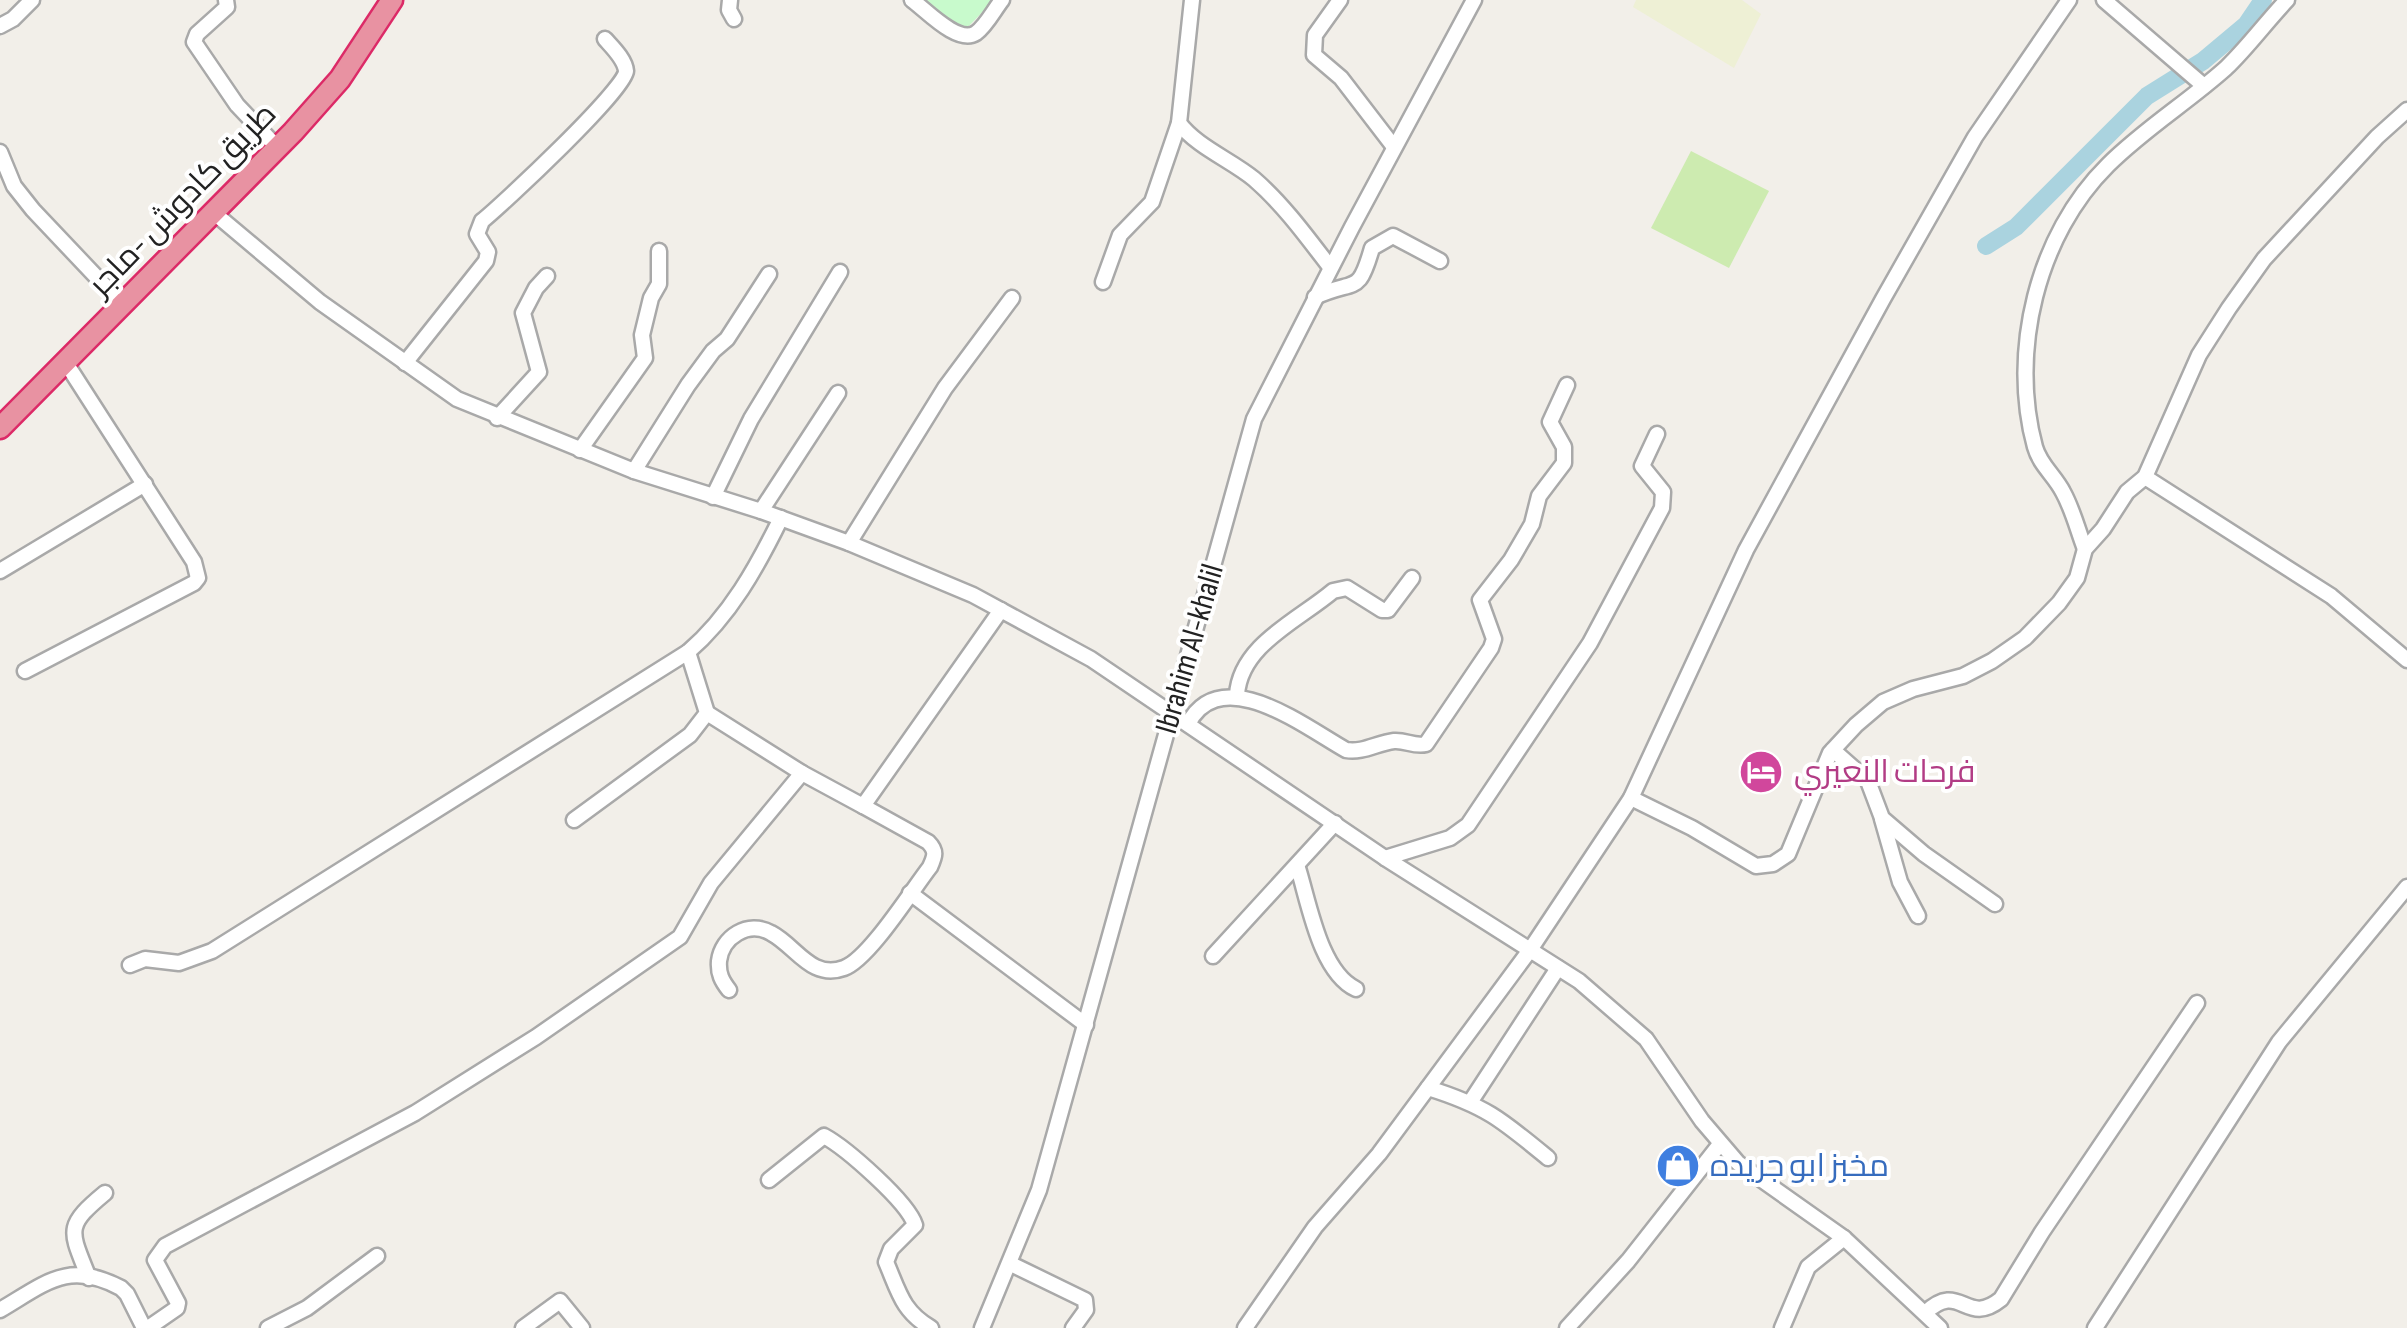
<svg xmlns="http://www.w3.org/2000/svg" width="2407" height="1328" font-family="'Sofia Sans Condensed',Cairo,sans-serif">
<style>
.farmland{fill:#eef0d5}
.grass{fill:#cdebb0}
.park{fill:#c8facc}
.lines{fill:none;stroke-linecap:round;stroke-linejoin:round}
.river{stroke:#aad3df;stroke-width:18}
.minor-casing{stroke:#a9a9a9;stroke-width:19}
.highway-casing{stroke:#dc2a67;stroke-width:25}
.minor{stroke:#fff;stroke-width:14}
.highway{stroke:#e892a2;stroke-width:20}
.labels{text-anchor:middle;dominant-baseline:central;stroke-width:8;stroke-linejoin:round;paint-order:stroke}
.street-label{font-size:32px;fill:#222;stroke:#fff}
.hotel-label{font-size:32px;fill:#b23c85;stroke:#fff;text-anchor:start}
.shop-label{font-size:32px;fill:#366cbe;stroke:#fff;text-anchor:start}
</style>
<rect width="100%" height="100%" fill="#f2efe9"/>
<polygon class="farmland" points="1636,0 1742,0 1761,14 1734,68 1633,7"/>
<polygon class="grass" points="1691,151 1769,191 1729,268 1651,228"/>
<polygon class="park" points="924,0 994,0 965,30"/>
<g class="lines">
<polyline class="river" points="1986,246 2016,227 2147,96 2203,61 2246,25 2263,0"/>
<g class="minor-casing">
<g id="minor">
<polyline points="226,0 227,7 197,34 194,42 237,105 276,146"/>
<polyline points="730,0 729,10 734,19"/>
<path d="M912 0C926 10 958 45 976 33 986 26 994 10 1002 0"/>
<path d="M1192 0 1179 123C1197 147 1231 160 1254 179 1283 204 1307 237 1330 267"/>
<polyline points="1340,0 1315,35 1314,55 1341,78 1394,147"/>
<polyline points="2104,0 2204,86"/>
<polyline points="0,26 13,19 32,0"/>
<polyline points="0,152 14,186 33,210 122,304"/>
<polyline points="213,212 320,302 457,399 634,471 761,511 849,543 973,595 1091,659 1385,858 1579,981 1646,1039 1702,1121 1738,1163 1844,1238 1940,1328"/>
<polyline points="1103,282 1120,235 1152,202 1179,123"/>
<path d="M1315 297C1356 278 1358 297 1372 248L1393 236 1440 261"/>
<path d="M405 363 486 261 488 252 477 234 482 221C502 205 626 89 626 71 625 59 612 47 605 39"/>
<polyline points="497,418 539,372 523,313 536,288 547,276"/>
<polyline points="580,450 645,358 642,335 651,298 659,284 659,251"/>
<polyline points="634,471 688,385 713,351 727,339 769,274"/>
<polyline points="2145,477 2331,596 2407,660"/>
<polyline points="713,497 751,419 840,272"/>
<polyline points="761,511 838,393"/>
<polyline points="849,543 945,388 1012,298"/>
<path d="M2085 549C2078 531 2073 510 2063 492 2055 476 2040 465 2035 447 2009 352 2037 235 2108 165 2144 129 2188 102 2226 68 2248 47 2266 22 2287 0"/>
<polyline points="0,571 145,484"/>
<polyline points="25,671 194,583 198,578 194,562 66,363"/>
<path d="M1237 695C1240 645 1299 620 1333 591L1347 588 1382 610H1388L1412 578"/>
<polyline points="707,713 802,773"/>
<path d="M1188 724C1221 661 1305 727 1346 750 1363 753 1377 743 1394 741 1406 740 1414 747 1426 744L1491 648 1494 639 1480 600 1511 560 1532 524 1539 496 1564 463V447L1550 422 1567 385"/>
<polyline points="1833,750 1868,781 1882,818 1924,854 1995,904"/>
<polyline points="1631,798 1692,828 1756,866 1773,864 1788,854 1830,753 1856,725 1883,702 1913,689 1963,676 1992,661 2025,638 2059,603 2077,578 2085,549 2103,529 2127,492 2145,477 2199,355 2229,308 2264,259 2377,137 2407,110"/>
<polyline points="1882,819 1900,882 1918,916"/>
<polyline points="574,820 690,735 707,713 688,652"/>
<polyline points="1385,858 1450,838 1468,825 1590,643 1662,508 1663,492 1642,466 1657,434"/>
<path d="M1298 868C1309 903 1320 972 1356 989"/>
<polyline points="910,893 1086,1025"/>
<polyline points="1213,956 1335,823"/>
<path d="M130 965 145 959 179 963 212 951 688 652C730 616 757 567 781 518"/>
<path d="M729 990C722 981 718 974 719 961 722 937 748 920 771 933 796 946 811 980 844 968 869 959 912 890 930 867 935 856 937 851 928 842L863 806 1001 610"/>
<path d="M1428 1088C1486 1106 1502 1120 1548 1158"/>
<polyline points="1471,1101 1558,968"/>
<path d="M769 1180 824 1136C846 1148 908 1202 915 1225L891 1249 886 1262C899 1292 902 1311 931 1328"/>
<polyline points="1011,1264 1085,1300 1086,1310 1073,1328"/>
<path d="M89 1278C70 1230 64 1227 105 1193"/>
<path d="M0 1310C46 1283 68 1260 121 1288L127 1294 144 1328"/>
<path d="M1925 1313C1961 1279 1965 1328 2001 1299L2042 1232 2197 1003"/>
<polyline points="148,1328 177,1308 178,1303 155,1260 165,1246 415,1113 536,1037 680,937 711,883 802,773 863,806"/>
<polyline points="268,1328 307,1308 377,1256"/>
<polyline points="523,1328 560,1301 582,1328"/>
<polyline points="982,1328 1039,1190 1254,419 1352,227 1474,0"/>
<polyline points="1245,1328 1315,1227 1379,1154 1530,950 1631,798 1746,550 1883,299 1975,137 2069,0"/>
<polyline points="1567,1328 1628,1261 1720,1144"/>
<polyline points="1782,1328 1808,1267 1844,1238"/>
<polyline points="2095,1328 2279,1042 2407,887"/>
</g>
</g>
<g class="highway-casing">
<polyline id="highway" points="0,428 293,132 340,79 392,0"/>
</g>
<use href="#minor" class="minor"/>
<use href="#highway" class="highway"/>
</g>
<defs>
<g id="hotel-disc" transform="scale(2.25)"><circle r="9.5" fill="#d1479c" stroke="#fff"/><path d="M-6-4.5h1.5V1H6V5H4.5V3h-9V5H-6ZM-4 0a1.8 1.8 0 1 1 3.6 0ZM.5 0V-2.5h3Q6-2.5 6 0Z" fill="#fff"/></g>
<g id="shop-disc" transform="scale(2.25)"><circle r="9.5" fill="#3f7fe0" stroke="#fff"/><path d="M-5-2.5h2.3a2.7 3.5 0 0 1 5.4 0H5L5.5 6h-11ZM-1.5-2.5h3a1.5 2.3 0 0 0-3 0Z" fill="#fff"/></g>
</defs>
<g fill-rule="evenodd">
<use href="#hotel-disc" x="1761" y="772"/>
<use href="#shop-disc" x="1678" y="1166"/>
</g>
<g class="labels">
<g class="street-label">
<text transform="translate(183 200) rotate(-46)">طريق كادوش -ماجر</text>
<text transform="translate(1190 649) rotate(-74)">Ibrahim Al-khalil</text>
</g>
<g class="hotel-label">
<text x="1794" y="772">فرحات النعيري</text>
</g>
<g class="shop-label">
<text x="1710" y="1166">مخبز ابو جريده</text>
</g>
</g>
</svg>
